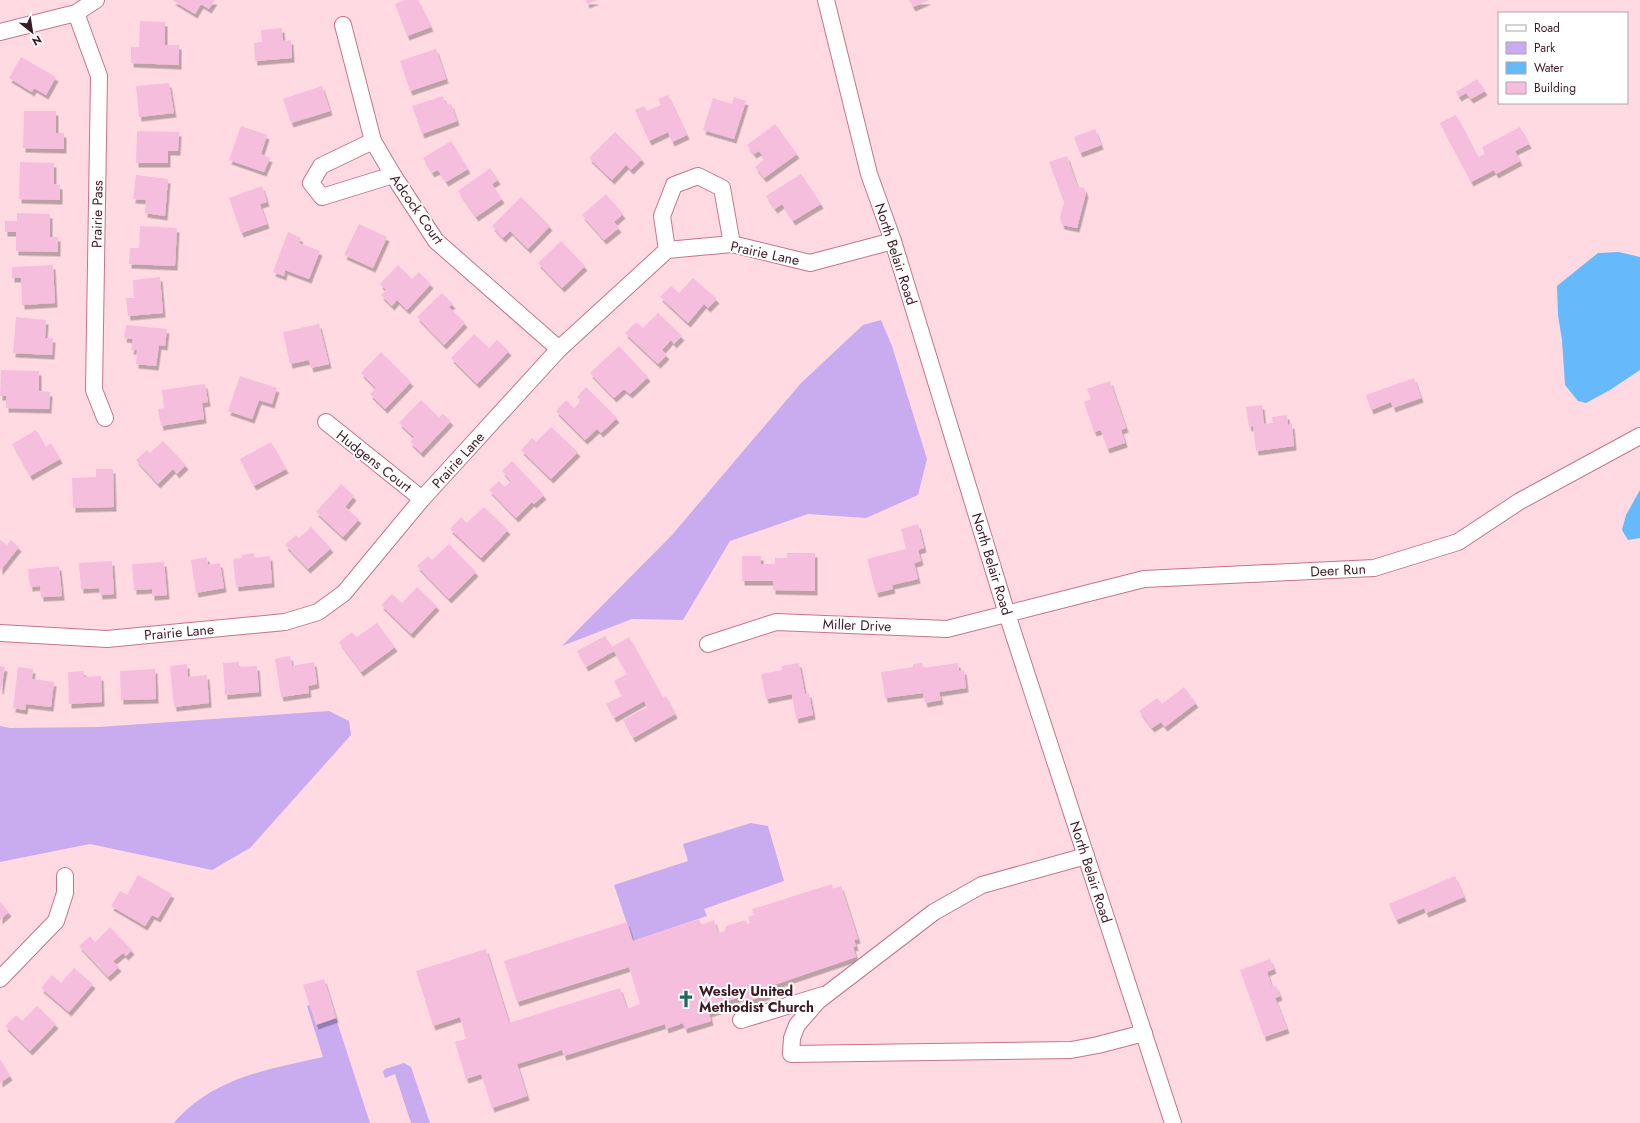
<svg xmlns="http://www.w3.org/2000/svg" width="1640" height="1123" font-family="Jost,sans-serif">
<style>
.green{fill:#c9abef}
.water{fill:#66b9fb}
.building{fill:#f6bedd;filter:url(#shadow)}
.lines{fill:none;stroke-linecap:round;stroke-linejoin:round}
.minor-casing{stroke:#c67489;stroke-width:18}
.minor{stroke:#fff;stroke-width:16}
.labels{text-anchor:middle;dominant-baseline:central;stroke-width:4;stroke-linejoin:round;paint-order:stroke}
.street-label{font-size:14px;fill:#3c1b24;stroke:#fff}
.poi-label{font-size:14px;font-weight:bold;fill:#3c1b24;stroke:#fff;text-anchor:start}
</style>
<defs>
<filter id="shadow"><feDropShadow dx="2.5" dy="4.5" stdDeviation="0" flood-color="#0004"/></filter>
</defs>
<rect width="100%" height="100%" fill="#ffdae2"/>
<g class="green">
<polygon points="881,320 892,346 927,459 918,495 866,518 808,514 730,541 683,620 632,619 562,646 672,535 801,383 863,325"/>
<polygon points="329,711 349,721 351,735 250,848 212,870 90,844 0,862 0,726 10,728 99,727"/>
<polygon points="751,823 768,826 784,881 704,909 707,916 633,941 614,885 688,861 683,844"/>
<path d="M329 997 370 1123H174C212 1078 269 1069 323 1057L307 1006Z"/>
<polygon points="404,1063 411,1067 430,1123 411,1123 395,1074 385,1078 383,1072 385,1069"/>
</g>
<g class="water">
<polygon points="1619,252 1640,257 1640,370 1610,390 1586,403 1578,401 1565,385 1562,340 1558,315 1557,286 1598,253"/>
<polygon points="1640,490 1640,538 1628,540 1622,530 1626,515"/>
</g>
<g class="building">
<polygon points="172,0 215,0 209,9 201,4 195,14"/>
<polygon points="405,0 418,0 431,27 407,36 395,4"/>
<polygon points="586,0 597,0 587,4"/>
<polygon points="909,0 929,0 913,7"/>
<polygon points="140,21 165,22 165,45 179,45 179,65 131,63 131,47 139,47"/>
<polygon points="282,28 283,41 291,40 292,58 255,61 254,43 262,42 261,30"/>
<polygon points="436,49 446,79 410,91 400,61"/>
<polygon points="21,57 56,77 46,95 34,88 32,92 9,78"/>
<polygon points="1477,79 1485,91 1471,99 1466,93 1459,97 1456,92"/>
<polygon points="169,83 174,113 139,117 136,86"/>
<polygon points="322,86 330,111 291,123 283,99"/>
<polygon points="668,95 687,135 672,142 668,132 649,141 635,110 644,106 647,111 661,105 658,99"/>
<polygon points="443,96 446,105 451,104 457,121 422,134 412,106"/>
<polygon points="734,97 746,101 734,139 703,130 713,98 732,104"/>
<polygon points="24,111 56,111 56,133 64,133 64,149 23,148"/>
<polygon points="1456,115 1478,157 1485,154 1482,147 1520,127 1529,144 1515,151 1520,161 1496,174 1494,170 1471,182 1440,123"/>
<polygon points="775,124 797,154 764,178 755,167 765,159 759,151 754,154 747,145"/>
<polygon points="241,126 267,135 261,154 270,158 264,172 229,160"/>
<polygon points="1095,129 1101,145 1080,153 1074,137"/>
<polygon points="137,131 179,132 178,151 168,151 168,163 136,163"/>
<polygon points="615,132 642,159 631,170 626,165 612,180 589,158"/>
<polygon points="451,141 468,169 446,182 438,170 432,173 423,158"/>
<polygon points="1067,156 1077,186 1084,188 1086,193 1077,228 1062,225 1060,218 1064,202 1049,162"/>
<polygon points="20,162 54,163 54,184 60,185 60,200 19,199"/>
<polygon points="490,168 498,180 492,184 502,199 476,217 458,191"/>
<polygon points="801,174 821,204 793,221 782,204 775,209 766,196"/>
<polygon points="136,175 168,179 165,216 145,213 146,200 133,199"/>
<polygon points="262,186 267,202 260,204 267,224 241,233 229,198"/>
<polygon points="606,194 623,214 614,222 619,228 604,240 582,215"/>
<polygon points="521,197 550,226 528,249 510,231 503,238 492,226"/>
<polygon points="17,213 50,214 50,237 58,237 58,252 16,251 16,232 5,232 5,221 17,221"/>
<polygon points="359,224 387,237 373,268 344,255"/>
<polygon points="140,226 177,228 175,266 129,264 130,248 139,248"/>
<polygon points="288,232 301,238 299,243 320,251 309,279 285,270 284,276 273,272"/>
<polygon points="561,241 585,266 562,288 538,263"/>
<polygon points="53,265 55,303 22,305 21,278 12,278 12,267"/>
<polygon points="398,265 412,279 419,272 431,284 407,310 397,300 392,306 381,295 386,290 380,284"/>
<polygon points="160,277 163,313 128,316 126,298 134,298 133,280"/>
<polygon points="693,278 717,299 708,308 704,304 688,323 660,297 671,286 679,293"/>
<polygon points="442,293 453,304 449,307 465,323 444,345 417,317"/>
<polygon points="658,313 682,336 674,344 671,340 662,350 667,355 658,364 625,333 636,322 643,328"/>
<polygon points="16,317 46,320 45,338 53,338 52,355 13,353"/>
<polygon points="319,324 329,364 311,368 309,360 290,364 283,332"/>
<polygon points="126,325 167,329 165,346 159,345 156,366 136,364 137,350 131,350 133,339 124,338"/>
<polygon points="474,334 489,348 497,340 509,351 477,384 451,358"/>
<polygon points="619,346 648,377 630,394 624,389 614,398 590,373"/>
<polygon points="381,352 411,382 385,409 370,394 376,388 361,373"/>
<polygon points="1,370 39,371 39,391 50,392 49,409 6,408 6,396 0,396"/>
<polygon points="240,376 277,388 272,404 259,400 252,419 228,411"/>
<polygon points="1414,378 1421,398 1393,408 1391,402 1371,410 1366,395"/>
<polygon points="1110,381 1126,428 1121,430 1125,443 1107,449 1101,430 1094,432 1084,402 1091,399 1087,389"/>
<polygon points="205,384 208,402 202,403 204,419 161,426 158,409 164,408 162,390"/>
<polygon points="586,387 617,418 601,433 597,429 585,440 556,411 566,400 574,408 581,401 577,397"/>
<polygon points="421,400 439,417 443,414 451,421 421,453 410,442 414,437 399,423"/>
<polygon points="1262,405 1264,424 1273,423 1272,417 1287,415 1288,425 1292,424 1294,446 1256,451 1253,426 1249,427 1246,407"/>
<polygon points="551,427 578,452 551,479 521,450 532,438 536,442"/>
<polygon points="36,430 46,447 51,443 60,459 30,476 12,444"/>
<polygon points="163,441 186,465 177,474 173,469 158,484 136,460 147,450 150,453"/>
<polygon points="271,442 286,469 254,486 240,459"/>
<polygon points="512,461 544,495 534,504 532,502 516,518 489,490 499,481 505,487 511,481 502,471"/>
<polygon points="96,469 113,469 114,507 73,508 72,478 96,477"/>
<polygon points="341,484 354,496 345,507 359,519 343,537 316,512"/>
<polygon points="484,507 508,530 481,558 450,529 461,517 467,523"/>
<polygon points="918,524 924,548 918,550 921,561 914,563 918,579 892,585 893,589 876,593 867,559 906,549 901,529"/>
<polygon points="311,527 331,548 308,569 285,545 296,535 299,538"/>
<polygon points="0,540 7,545 11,540 19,547 0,571"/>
<polygon points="449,544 476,572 449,599 417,566 428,556 432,560"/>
<polygon points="254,553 254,558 270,556 272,583 236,587 233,559 242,558 242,555"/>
<polygon points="787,553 815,553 815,591 773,590 773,581 742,581 742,556 761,556 761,564 775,564 775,558 787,558"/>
<polygon points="207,557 208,565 220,563 224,588 196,593 191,560"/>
<polygon points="112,561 114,594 100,595 99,588 81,589 79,563"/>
<polygon points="164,562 167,595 152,596 152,589 134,590 132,564"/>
<polygon points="59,566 62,596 41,597 40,586 30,587 28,569"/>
<polygon points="417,587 437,606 411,634 381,605 392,594 402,603"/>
<polygon points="377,623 395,647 361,672 339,642 352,632 357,637"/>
<polygon points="605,636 612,647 629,637 663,698 666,696 675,714 633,738 623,720 647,707 644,701 614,718 606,704 622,696 614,681 627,674 614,651 586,667 577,651"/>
<polygon points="290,656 292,666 314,662 317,684 308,686 309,693 281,697 275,659"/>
<polygon points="239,662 239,667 257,666 259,692 225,695 223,663"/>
<polygon points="799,663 805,694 809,693 813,715 796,719 792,694 766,699 761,674 782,670 782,666"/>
<polygon points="922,663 923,668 958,663 959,671 964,670 966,688 939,692 941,700 925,703 923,693 885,698 881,672 913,667 913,664"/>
<polygon points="187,664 188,677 207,675 209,703 174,707 170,666"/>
<polygon points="0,666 5,667 1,690 0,690"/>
<polygon points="18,667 33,669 32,679 54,682 51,707 26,704 25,710 13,708"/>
<polygon points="155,669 156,699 121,700 120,671"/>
<polygon points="84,671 84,677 101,676 102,702 69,704 68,672"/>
<polygon points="1184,687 1196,703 1165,727 1161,722 1152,728 1139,711 1157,698 1162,704"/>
<polygon points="138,875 172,894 158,918 152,915 145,926 111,906 120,891 127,895"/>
<polygon points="1455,876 1464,897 1426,913 1424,908 1396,920 1389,904"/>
<polygon points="832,884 833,889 841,886 858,939 854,940 856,946 853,947 856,957 765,988 768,995 745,1002 743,996 719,1004 721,1009 709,1013 711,1021 685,1029 683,1023 666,1029 665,1024 564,1056 562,1050 517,1064 527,1096 492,1108 481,1074 466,1079 455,1042 466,1039 460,1017 433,1026 416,971 486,949 509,1023 620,988 627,1009 640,1004 629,967 517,1002 504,961 627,922 633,941 699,919 701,925 714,920 718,933 725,931 726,926 746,920 747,924 750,923 748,917 754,915 752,909"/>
<polygon points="0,902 9,912 0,920"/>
<polygon points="110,927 132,950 126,956 123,953 113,961 119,967 108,977 79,946 90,936 95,942"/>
<polygon points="1270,959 1274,969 1267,972 1272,987 1276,986 1280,996 1275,998 1287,1029 1264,1037 1240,970"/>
<polygon points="74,968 93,984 69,1012 41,988 52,975 61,983"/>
<polygon points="324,979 336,1018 316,1025 303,985"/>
<polygon points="37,1006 56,1024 30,1051 5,1026 16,1015 22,1021"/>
<polygon points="0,1059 10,1076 0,1083"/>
</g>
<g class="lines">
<g class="minor-casing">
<g id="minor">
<polyline points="826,0 869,174 893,241 1007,614 1173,1123"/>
<polyline points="76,13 99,76 94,390 105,418"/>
<polyline points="343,25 373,141 393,175 436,241 559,349"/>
<polyline points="0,32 76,13 96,0"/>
<polyline points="373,141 321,166 311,183 322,197 393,175"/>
<polyline points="667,250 662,216 674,185 698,176 722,188 732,244"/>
<polyline points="326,422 422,499"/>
<polyline points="0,633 107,639 285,622 318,612 344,593 422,499 559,349 667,250 732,244 810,263 893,241"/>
<polyline points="708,644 776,622 947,629 1144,579 1374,568 1458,542 1520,501 1640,436"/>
<polyline points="1086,856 982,885 934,912 818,1001 797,1025 792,1038 791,1054 1071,1050 1098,1045 1144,1033"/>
<polyline points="0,979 56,921 65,893 65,876"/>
<polyline points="741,1020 823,995"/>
</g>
</g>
<use href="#minor" class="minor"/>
</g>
<defs>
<g id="church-bare" transform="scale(1.38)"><path d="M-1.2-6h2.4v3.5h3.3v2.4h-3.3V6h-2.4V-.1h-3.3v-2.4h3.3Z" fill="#216a61" stroke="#fff" stroke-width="2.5" paint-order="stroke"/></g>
</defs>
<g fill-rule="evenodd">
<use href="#church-bare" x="686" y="999"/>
</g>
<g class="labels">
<g class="street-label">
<text transform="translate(417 209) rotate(55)">Adcock Court</text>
<text transform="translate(97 214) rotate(-89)">Prairie Pass</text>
<text transform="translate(765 253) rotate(12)">Prairie Lane</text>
<text transform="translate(896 254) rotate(72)">North Belair Road</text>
<text transform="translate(458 460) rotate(-48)">Prairie Lane</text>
<text transform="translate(374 461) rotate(38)">Hudgens Court</text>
<text transform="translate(992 564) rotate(73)">North Belair Road</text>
<text transform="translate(1338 570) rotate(-3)">Deer Run</text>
<text transform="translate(857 625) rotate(2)">Miller Drive</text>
<text transform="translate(179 632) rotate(-5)">Prairie Lane</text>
<text transform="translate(1091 872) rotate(72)">North Belair Road</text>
</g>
<g class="poi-label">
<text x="699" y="991">Wesley United<tspan x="699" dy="16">Methodist Church</tspan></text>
</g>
</g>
<rect x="1498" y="12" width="130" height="92" fill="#ffffff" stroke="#b1a4a7"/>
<rect x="1506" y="25" width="20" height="6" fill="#ffffff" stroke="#b1a4a7"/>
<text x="1534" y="32" font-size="12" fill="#3c1b24">Road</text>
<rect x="1506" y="42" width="20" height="12" fill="#c9abef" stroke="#b1a4a7"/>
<text x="1534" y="52" font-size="12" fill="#3c1b24">Park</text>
<rect x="1506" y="62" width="20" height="12" fill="#66b9fb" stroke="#b1a4a7"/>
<text x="1534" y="72" font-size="12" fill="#3c1b24">Water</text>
<rect x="1506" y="82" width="20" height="12" fill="#f6bedd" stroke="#b1a4a7"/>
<text x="1534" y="92" font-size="12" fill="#3c1b24">Building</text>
<g transform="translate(32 32) rotate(150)" stroke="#ffffff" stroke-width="3" paint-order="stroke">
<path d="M0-3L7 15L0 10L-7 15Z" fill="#3c1b24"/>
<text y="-6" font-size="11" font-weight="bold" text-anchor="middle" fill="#3c1b24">N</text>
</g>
</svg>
